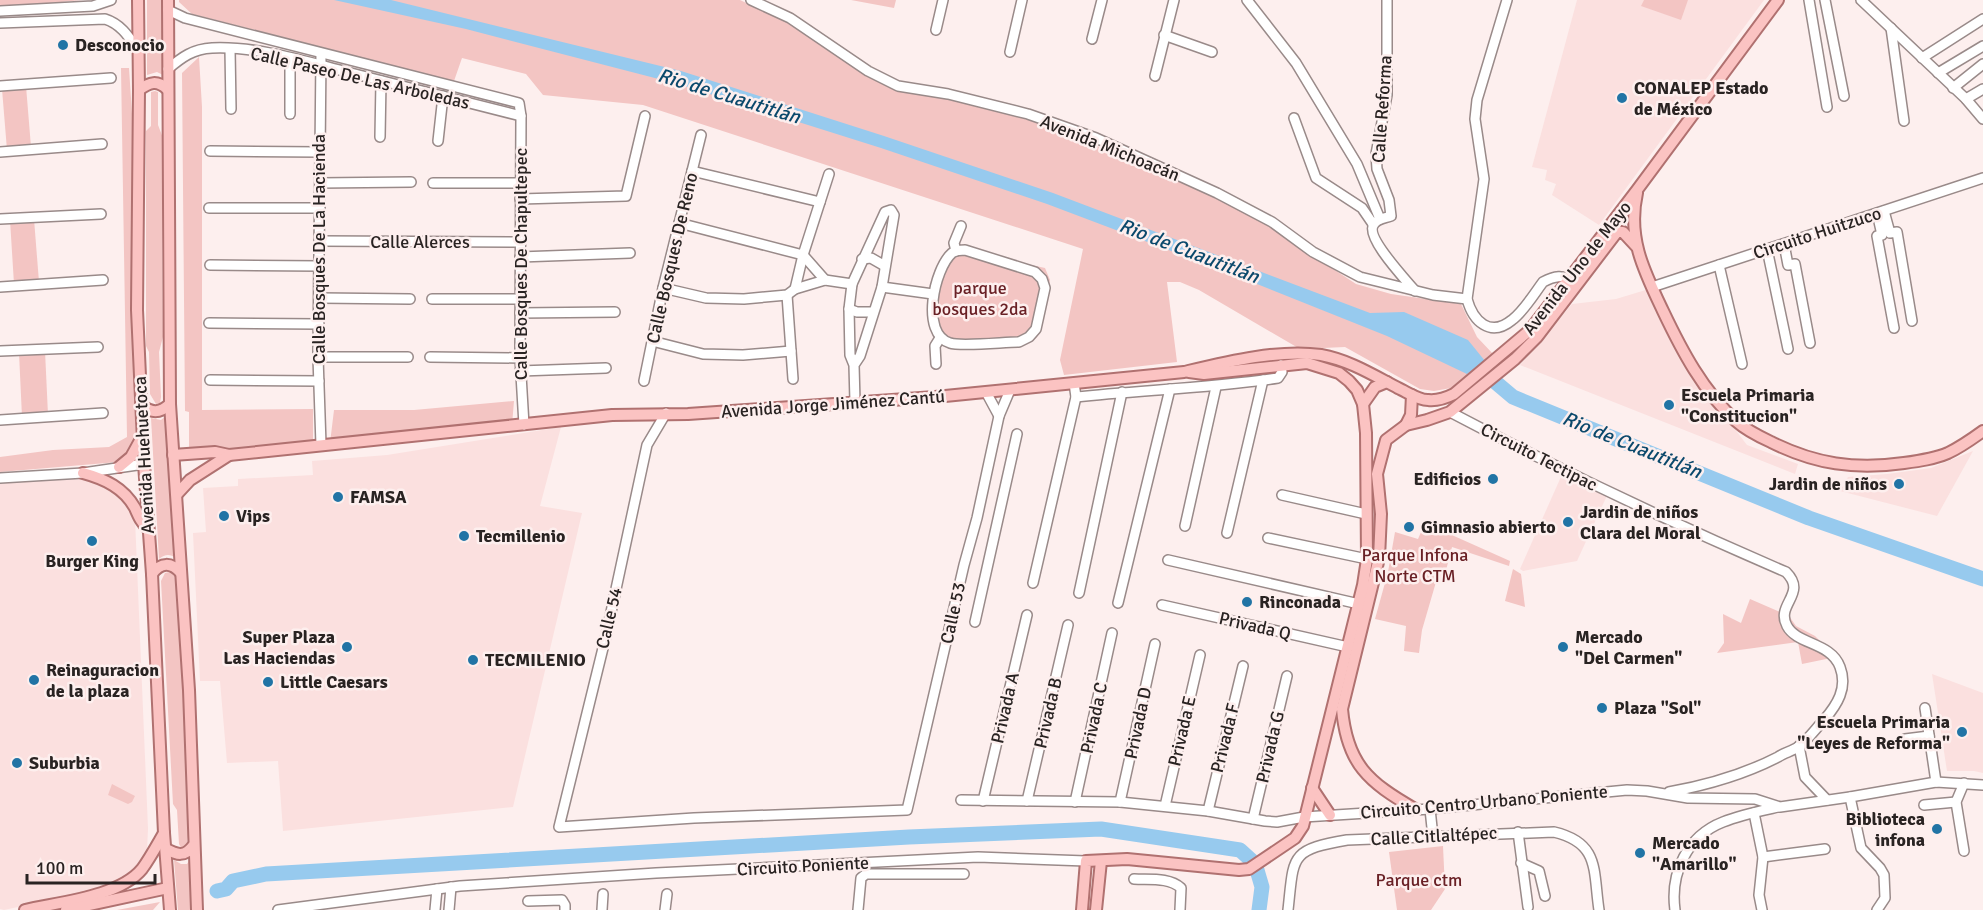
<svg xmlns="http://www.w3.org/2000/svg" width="1983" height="910" font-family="Signika,sans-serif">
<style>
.built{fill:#fbe0df}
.green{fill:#f3c5c3}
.water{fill:#97caee}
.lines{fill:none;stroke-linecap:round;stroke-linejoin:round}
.river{stroke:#97caee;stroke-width:15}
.minor-casing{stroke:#998a89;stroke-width:12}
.major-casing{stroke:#b07170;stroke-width:14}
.minor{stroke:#fff;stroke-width:9}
.major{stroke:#fbc3c2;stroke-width:10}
.poi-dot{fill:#2174a5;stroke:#fdefee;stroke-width:2}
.labels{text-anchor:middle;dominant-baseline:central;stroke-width:5;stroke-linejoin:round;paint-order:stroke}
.poi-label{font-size:18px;font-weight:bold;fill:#292322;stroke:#fdefee;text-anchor:start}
.street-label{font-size:18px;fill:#292322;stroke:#fdefee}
.park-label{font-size:18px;fill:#692025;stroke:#fdefee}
.water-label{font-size:20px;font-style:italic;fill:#0b496c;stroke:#fdefee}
</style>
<rect width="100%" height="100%" fill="#fdefee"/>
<g class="built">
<polygon points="1577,0 1764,0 1599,225 1552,195 1556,184 1545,180 1547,170 1532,167"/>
<polygon points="1649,289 1679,356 1747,445 1798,464 1795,474 1520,365 1572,304 1616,299"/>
<polygon points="561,427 540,506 582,513 513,807 283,831 278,761 227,763 220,681 200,681 193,533 206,532 203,488 238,486 238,479 313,475 312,461 387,455"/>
<polygon points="1973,451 1937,516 1840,491 1848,477 1887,474 1931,468"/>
<polygon points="1564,470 1610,489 1577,561 1523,571 1520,569"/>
<polygon points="59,477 95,479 114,489 128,503 135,519 148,829 147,850 136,868 126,879 111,887 4,910 0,909 0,482"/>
<polygon points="1932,674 1983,693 1983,773 1974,771 1947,771"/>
</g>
<g class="green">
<polygon points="0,0 82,0 0,8"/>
<polygon points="147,0 163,0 163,75 157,72 147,75"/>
<polygon points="179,0 740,0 786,22 844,61 893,89 946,99 1029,120 1118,154 1208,194 1268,226 1356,284 1391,294 1461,304 1477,337 1494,355 1451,388 1434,391 1420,389 1345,347 1300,349 1199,290 1180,282 1167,282 1177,362 1064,375 1060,360 1083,249 643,105 543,95 526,74 462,58 454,81 192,14 179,2"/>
<polygon points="851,0 896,0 894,8"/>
<polygon points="1644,0 1688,0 1681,20 1641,6"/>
<polygon points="199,57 202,107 202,410 313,409 313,442 189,453 189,412 185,411 182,73"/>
<polygon points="121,68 129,68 133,129 133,301 136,437 131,448 118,462 0,472 0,457 53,450 109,447 127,437"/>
<polygon points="26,86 31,147 7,150 2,89"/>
<polygon points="155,91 158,92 158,125 163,138 162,255 163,337 159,352 161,397 160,403 156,404 150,394 149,352 146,346 146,131 151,126 151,92"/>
<polygon points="34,219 39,282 14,284 10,220"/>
<polygon points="960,249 1045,268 1050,280 1044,303 1042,326 1037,337 1031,342 961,343 945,338 935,326 934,312 940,274"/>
<polygon points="45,351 48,415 22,417 19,353"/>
<polygon points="514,401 512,425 330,443 334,410 414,410"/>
<path d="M166 416 176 558C170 554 165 554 159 559L151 418 161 420Z"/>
<polygon points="1425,523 1510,561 1509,566 1452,547 1443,582 1436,582 1422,630 1419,653 1404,651 1406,626 1375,619 1388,572 1395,532 1418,539"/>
<polygon points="1513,569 1521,574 1525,607 1505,601"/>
<polygon points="169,572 176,575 184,702 188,836 187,846 181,848 179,844 177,810 173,804 161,581 165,573"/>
<polygon points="1750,599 1789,616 1796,626 1815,636 1836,657 1802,664 1798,642 1717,653 1724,643 1723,614 1741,623"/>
<polygon points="112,784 135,796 132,802 128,804 108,795"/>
<polygon points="1443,846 1445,889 1431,910 1397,910 1389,852"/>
<polygon points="190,859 194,910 178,910 174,860 181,864 187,864"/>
<polygon points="160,902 153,910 117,910"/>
</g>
<polygon class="water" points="334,0 391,0 681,71 884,136 1053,193 1370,313 1404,312 1468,340 1485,361 1467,374 1387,336 1227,272 1047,204 881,148 678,84 466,29"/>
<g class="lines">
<g class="river">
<polyline points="1481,370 1513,397 1809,518 1983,579"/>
<polyline points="1257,870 1262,887 1259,910"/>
<polyline points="217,891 226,889 233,881 266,874 909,837 1101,829 1240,850 1251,860"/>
</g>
<g class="minor-casing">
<g id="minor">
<polyline points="751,0 790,18 868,71 898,86 948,94 1028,114 1096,138 1217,193 1272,222 1313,252 1360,277 1433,295 1467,299"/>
<polyline points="1247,0 1296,63 1357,164 1380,219"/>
<path d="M1387 0V95L1376 154 1377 169 1389 200 1391 216C1386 218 1378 218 1374 224 1364 236 1406 280 1415 291"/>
<path d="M1507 0 1477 100 1475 119 1484 179 1467 299C1473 321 1490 338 1512 320 1524 311 1534 294 1543 282 1554 276 1563 274 1574 282"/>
<polyline points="1809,0 1827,107"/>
<polyline points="1825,0 1844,96"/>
<polyline points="1861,0 1966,99 1983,119"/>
<polyline points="168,10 185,18 519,103 521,116 520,358 524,425"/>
<polyline points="0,11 93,6 111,0"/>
<path d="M0 23 105 19C121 24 129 37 138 50"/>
<polyline points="1891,28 1904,121"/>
<polyline points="936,30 943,0"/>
<polyline points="1164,35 1212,52"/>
<polyline points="1092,39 1102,0"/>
<polyline points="230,49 231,109"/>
<polyline points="1010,52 1022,0"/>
<polyline points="321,54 318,357 321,445"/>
<polyline points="1922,58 1983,19"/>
<path d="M168 69C182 57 193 49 212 48 257 46 304 61 347 72 405 87 463 101 521 116"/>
<polyline points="1938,73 1983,46"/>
<polyline points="1155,76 1174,0"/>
<polyline points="0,86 111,78"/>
<polyline points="1953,88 1983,64"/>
<polyline points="1966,99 1983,89"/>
<polyline points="290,114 290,58"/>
<polyline points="1294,118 1316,178 1362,208 1373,224"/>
<polyline points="380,137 381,81"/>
<polyline points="438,141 443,96"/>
<polyline points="210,151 320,152"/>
<polyline points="0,152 102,144"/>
<polyline points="692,171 820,202"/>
<polyline points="320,183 411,182"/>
<polyline points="433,183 520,183"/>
<polyline points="520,199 626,196 645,116"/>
<polyline points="209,208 320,208"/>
<polyline points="1884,211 1890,233 1897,232 1912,321"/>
<polyline points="1877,213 1882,235 1877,236 1894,328"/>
<polyline points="0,219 101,214"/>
<polyline points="679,223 803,255"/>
<polyline points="320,241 520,242"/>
<polyline points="1784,244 1788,265 1795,264 1810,343"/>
<polyline points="1767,249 1788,349"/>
<path d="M965 250 1035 272 1042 279 1045 288 1036 329 1029 337 1019 342C1005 342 961 347 950 343 920 334 934 269 952 253 956 250 960 250 965 250Z"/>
<polyline points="956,251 954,243 961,226"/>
<polyline points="803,255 825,280"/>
<polyline points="520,257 630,253"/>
<polyline points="862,259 871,258 885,266"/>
<polyline points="210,265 320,266"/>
<polyline points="1719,265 1742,364"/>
<polyline points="0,287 103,280"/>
<polyline points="882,287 933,294"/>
<polyline points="1652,287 1983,178"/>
<polyline points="663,288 706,298 744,299 787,295 795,289 825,280 852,284"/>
<polyline points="795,289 803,255 829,174"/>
<polyline points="787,295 793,379"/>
<polyline points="320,298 410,299"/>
<polyline points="432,299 520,299"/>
<polyline points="849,309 857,312 873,312"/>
<polyline points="520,313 615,312"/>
<polyline points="209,323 319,324"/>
<polyline points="652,341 703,354 743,355 791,351"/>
<polyline points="0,351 98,347"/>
<polyline points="318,357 408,357"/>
<polyline points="430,357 520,358"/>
<polyline points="936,364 935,346 940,338"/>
<polyline points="854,365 860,356 882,287 894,215 891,210 885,212 852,284 849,309 850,355 854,365 855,402"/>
<polyline points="520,371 606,368"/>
<polyline points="210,380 319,381"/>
<polyline points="644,381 663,288 701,135"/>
<polyline points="986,392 999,416"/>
<path d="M1076 397C1143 390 1211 388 1278 378L1282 372 1281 365"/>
<path d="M1450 412C1560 470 1672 523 1786 572 1808 594 1775 604 1787 626 1797 645 1831 642 1840 667 1848 688 1837 705 1824 720 1816 728 1808 740 1798 747 1792 751 1784 753 1778 757 1743 775 1708 785 1669 792"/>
<polyline points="666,413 647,445 605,640 559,827 694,818 907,810 964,565 977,518 999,416 1010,390"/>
<polyline points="0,420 103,413"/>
<polyline points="0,478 83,473 144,464"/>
<polyline points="1282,495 1366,514"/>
<polyline points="1185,526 1216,387"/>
<polyline points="1227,533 1263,380"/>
<polyline points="1268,538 1367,559"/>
<polyline points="1168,560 1359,604"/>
<polyline points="1033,583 1076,397 1074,383"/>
<polyline points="1079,593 1122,392"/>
<polyline points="1118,603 1170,389"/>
<polyline points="1162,605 1348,647"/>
<polyline points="975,622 1017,434"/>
<polyline points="1925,708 1936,782"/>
<polyline points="1905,739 1929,736"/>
<polyline points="1799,746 1805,777 1827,800"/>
<polyline points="1850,797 1861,848 1880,868 1884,875 1885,898 1877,910"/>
<polyline points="961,800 1120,802 1208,811 1265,821 1277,822 1304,817 1430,809 1627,790 1647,791 1688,798 1755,799 1780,807 1850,797 1936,782 1983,785"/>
<polyline points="983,801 1027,615"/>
<polyline points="1027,801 1068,625"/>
<polyline points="1075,802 1112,633"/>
<polyline points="1120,802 1155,644"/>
<polyline points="1924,805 1956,802"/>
<polyline points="1165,806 1200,655"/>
<polyline points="1430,809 1433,837"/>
<polyline points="1208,811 1243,666"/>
<polyline points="1754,813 1763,857 1759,895 1762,910"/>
<polyline points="1253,819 1287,676"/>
<polyline points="1518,832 1528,907"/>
<polyline points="1964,851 1956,802 1964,783"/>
<polyline points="1763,857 1825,849"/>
<polyline points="1521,863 1539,871 1545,896"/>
<path d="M1134 879C1149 880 1169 877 1181 888L1180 910"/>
<polyline points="528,901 562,900 565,905 565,910"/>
<polyline points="278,910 460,886 656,873 978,857 1086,861"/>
<polyline points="435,910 437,889"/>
<polyline points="449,910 451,887"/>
<polyline points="602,910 603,894"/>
<polyline points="665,910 667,894"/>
<polyline points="858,910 861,878 866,874 964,874"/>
<path d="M1288 910C1294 856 1289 850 1347 840L1554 832C1600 843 1593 870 1599 910"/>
<path d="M1675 910C1670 873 1687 836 1723 822 1740 815 1760 811 1778 807"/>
</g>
</g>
<g class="major-casing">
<g id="major">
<polyline points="138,0 139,90 137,310 144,464 152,574 164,833 170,910"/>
<polyline points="168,0 170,404 189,690 197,910"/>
<path d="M139 90C150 82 157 80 167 89"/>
<path d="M1637 193C1627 238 1644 271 1663 311 1682 351 1703 391 1736 421 1746 430 1758 436 1771 442 1815 464 1855 470 1904 463 1919 461 1934 459 1948 453 1961 447 1972 439 1983 431"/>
<polyline points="1363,404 1375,387 1387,382"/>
<path d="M141 405C152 413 159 414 170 404"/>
<polyline points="1406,425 1411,415 1412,395"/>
<path d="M173 455 215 452 229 455 612 415 688 414 935 397 1184 372C1226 362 1278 349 1321 355 1349 360 1373 375 1398 388 1407 392 1418 400 1428 400 1437 401 1446 398 1454 394L1530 330 1637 190 1778 0"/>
<polyline points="119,467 131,457 142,437"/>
<path d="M83 473C105 479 124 488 135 508 139 517 141 522 148 529"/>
<polyline points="177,494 190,480 229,455"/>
<path d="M152 574C161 562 171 562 181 573"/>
<polyline points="1312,788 1330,815"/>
<path d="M1415 809C1368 782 1347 764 1342 709L1379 558 1381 514 1377 474 1386 440 1406 425 1427 420 1450 412 1515 359 1537 337 1617 232H1623L1636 246"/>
<path d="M166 849C177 855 185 857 193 846"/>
<path d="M25 910C59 902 119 897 142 869 150 858 157 845 164 833"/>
<polyline points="66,910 168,888"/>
<polyline points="1082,910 1086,861 1127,859 1239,870 1249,869 1295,838 1303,826 1363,585 1367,559 1366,433 1363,404 1357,390 1349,381 1339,373 1307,363 1204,374 1189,372"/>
<polyline points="1096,910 1101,861"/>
</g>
</g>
<use href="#minor" class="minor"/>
<use href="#major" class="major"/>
</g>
<g class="poi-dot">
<circle cx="63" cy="45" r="6"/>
<circle cx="1622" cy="98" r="6"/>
<circle cx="1669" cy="405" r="6"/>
<circle cx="1493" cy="479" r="6"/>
<circle cx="1899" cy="484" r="6"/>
<circle cx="338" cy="497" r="6"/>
<circle cx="224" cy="516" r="6"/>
<circle cx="1568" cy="522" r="6"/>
<circle cx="1409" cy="527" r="6"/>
<circle cx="464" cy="536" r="6"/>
<circle cx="92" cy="541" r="6"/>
<circle cx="1247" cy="602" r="6"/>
<circle cx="347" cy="647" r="6"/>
<circle cx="1563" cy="647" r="6"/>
<circle cx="473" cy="660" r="6"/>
<circle cx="34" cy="680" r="6"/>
<circle cx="268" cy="682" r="6"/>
<circle cx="1602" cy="708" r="6"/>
<circle cx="1962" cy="732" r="6"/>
<circle cx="17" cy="763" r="6"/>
<circle cx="1937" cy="829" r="6"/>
<circle cx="1640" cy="853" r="6"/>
</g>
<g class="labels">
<g class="poi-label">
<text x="75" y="45">Desconocio</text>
<text x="1634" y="88">CONALEP Estado<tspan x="1634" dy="21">de México</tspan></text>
<text x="1681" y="395">Escuela Primaria<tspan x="1681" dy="21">"Constitucion"</tspan></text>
<text x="1481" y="479" text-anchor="end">Edificios</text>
<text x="1887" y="484" text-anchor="end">Jardin de niños</text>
<text x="350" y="497">FAMSA</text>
<text x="1580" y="512">Jardin de niños<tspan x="1580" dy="21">Clara del Moral</tspan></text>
<text x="236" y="516">Vips</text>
<text x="1421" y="527">Gimnasio abierto</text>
<text x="476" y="536">Tecmillenio</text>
<text x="92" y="561" text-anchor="middle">Burger King</text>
<text x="1259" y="602">Rinconada</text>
<text x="335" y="637" text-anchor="end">Super Plaza<tspan x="335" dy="21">Las Haciendas</tspan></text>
<text x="1575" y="637">Mercado<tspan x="1575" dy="21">"Del Carmen"</tspan></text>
<text x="485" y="660">TECMILENIO</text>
<text x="46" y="670">Reinaguracion<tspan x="46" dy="21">de la plaza</tspan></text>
<text x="280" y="682">Little Caesars</text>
<text x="1614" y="708">Plaza "Sol"</text>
<text x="1950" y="722" text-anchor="end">Escuela Primaria<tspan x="1950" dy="21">"Leyes de Reforma"</tspan></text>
<text x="29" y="763">Suburbia</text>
<text x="1925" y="819" text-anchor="end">Biblioteca<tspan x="1925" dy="21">infona</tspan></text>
<text x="1652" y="843">Mercado<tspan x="1652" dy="21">"Amarillo"</tspan></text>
</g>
<g class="street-label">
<text transform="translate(360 78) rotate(13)">Calle Paseo De Las Arboledas</text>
<text transform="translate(1382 109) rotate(-86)">Calle Reforma</text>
<text transform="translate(1110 148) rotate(22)">Avenida Michoacán</text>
<text transform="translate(1817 233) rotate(-18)">Circuito Huitzuco</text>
<text x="420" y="242">Calle Alerces</text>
<text transform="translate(319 249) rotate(-90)">Calle Bosques De La Hacienda</text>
<text transform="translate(672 258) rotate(-77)">Calle Bosques De Reno</text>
<text transform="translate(521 264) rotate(-90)">Calle Bosques De Chapultepec</text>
<text transform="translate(1577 268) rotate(-52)">Avenida Uno de Mayo</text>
<text transform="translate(833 404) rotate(-4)">Avenida Jorge Jiménez Cantú</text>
<text transform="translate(144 455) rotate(-93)">Avenida Huehuetoca</text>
<text transform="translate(1539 457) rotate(27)">Circuito Tectipac</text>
<text transform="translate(953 613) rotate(-78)">Calle 53</text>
<text transform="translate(609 618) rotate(-77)">Calle 54</text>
<text transform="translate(1255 626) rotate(13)">Privada Q</text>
<text transform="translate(1005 708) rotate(-77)">Privada A</text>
<text transform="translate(1048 713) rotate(-77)">Privada B</text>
<text transform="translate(1094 718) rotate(-78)">Privada C</text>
<text transform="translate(1138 723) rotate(-78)">Privada D</text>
<text transform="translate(1182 731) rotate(-77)">Privada E</text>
<text transform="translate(1225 738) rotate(-76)">Privada F</text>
<text transform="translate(1270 747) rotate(-77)">Privada G</text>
<text transform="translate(1484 802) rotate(-5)">Circuito Centro Urbano Poniente</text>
<text transform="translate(1434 836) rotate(-3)">Calle Citlaltépec</text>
<text transform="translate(803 866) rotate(-3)">Circuito Poniente</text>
</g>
<g class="park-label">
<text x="980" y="288">parque<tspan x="980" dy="21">bosques 2da</tspan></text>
<text x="1415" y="555">Parque Infona<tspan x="1415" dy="21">Norte CTM</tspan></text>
<text x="1419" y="880">Parque ctm</text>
</g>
<g class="water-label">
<text transform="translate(729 96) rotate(17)">Rio de Cuautitlán</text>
<text transform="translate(1189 251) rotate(21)">Rio de Cuautitlán</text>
<text transform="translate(1632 445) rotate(22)">Rio de Cuautitlán</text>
</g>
</g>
<path d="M27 874v9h128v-9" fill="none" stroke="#292322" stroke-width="3"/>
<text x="36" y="874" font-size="18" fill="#292322" stroke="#fdefee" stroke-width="4.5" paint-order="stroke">100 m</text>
</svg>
